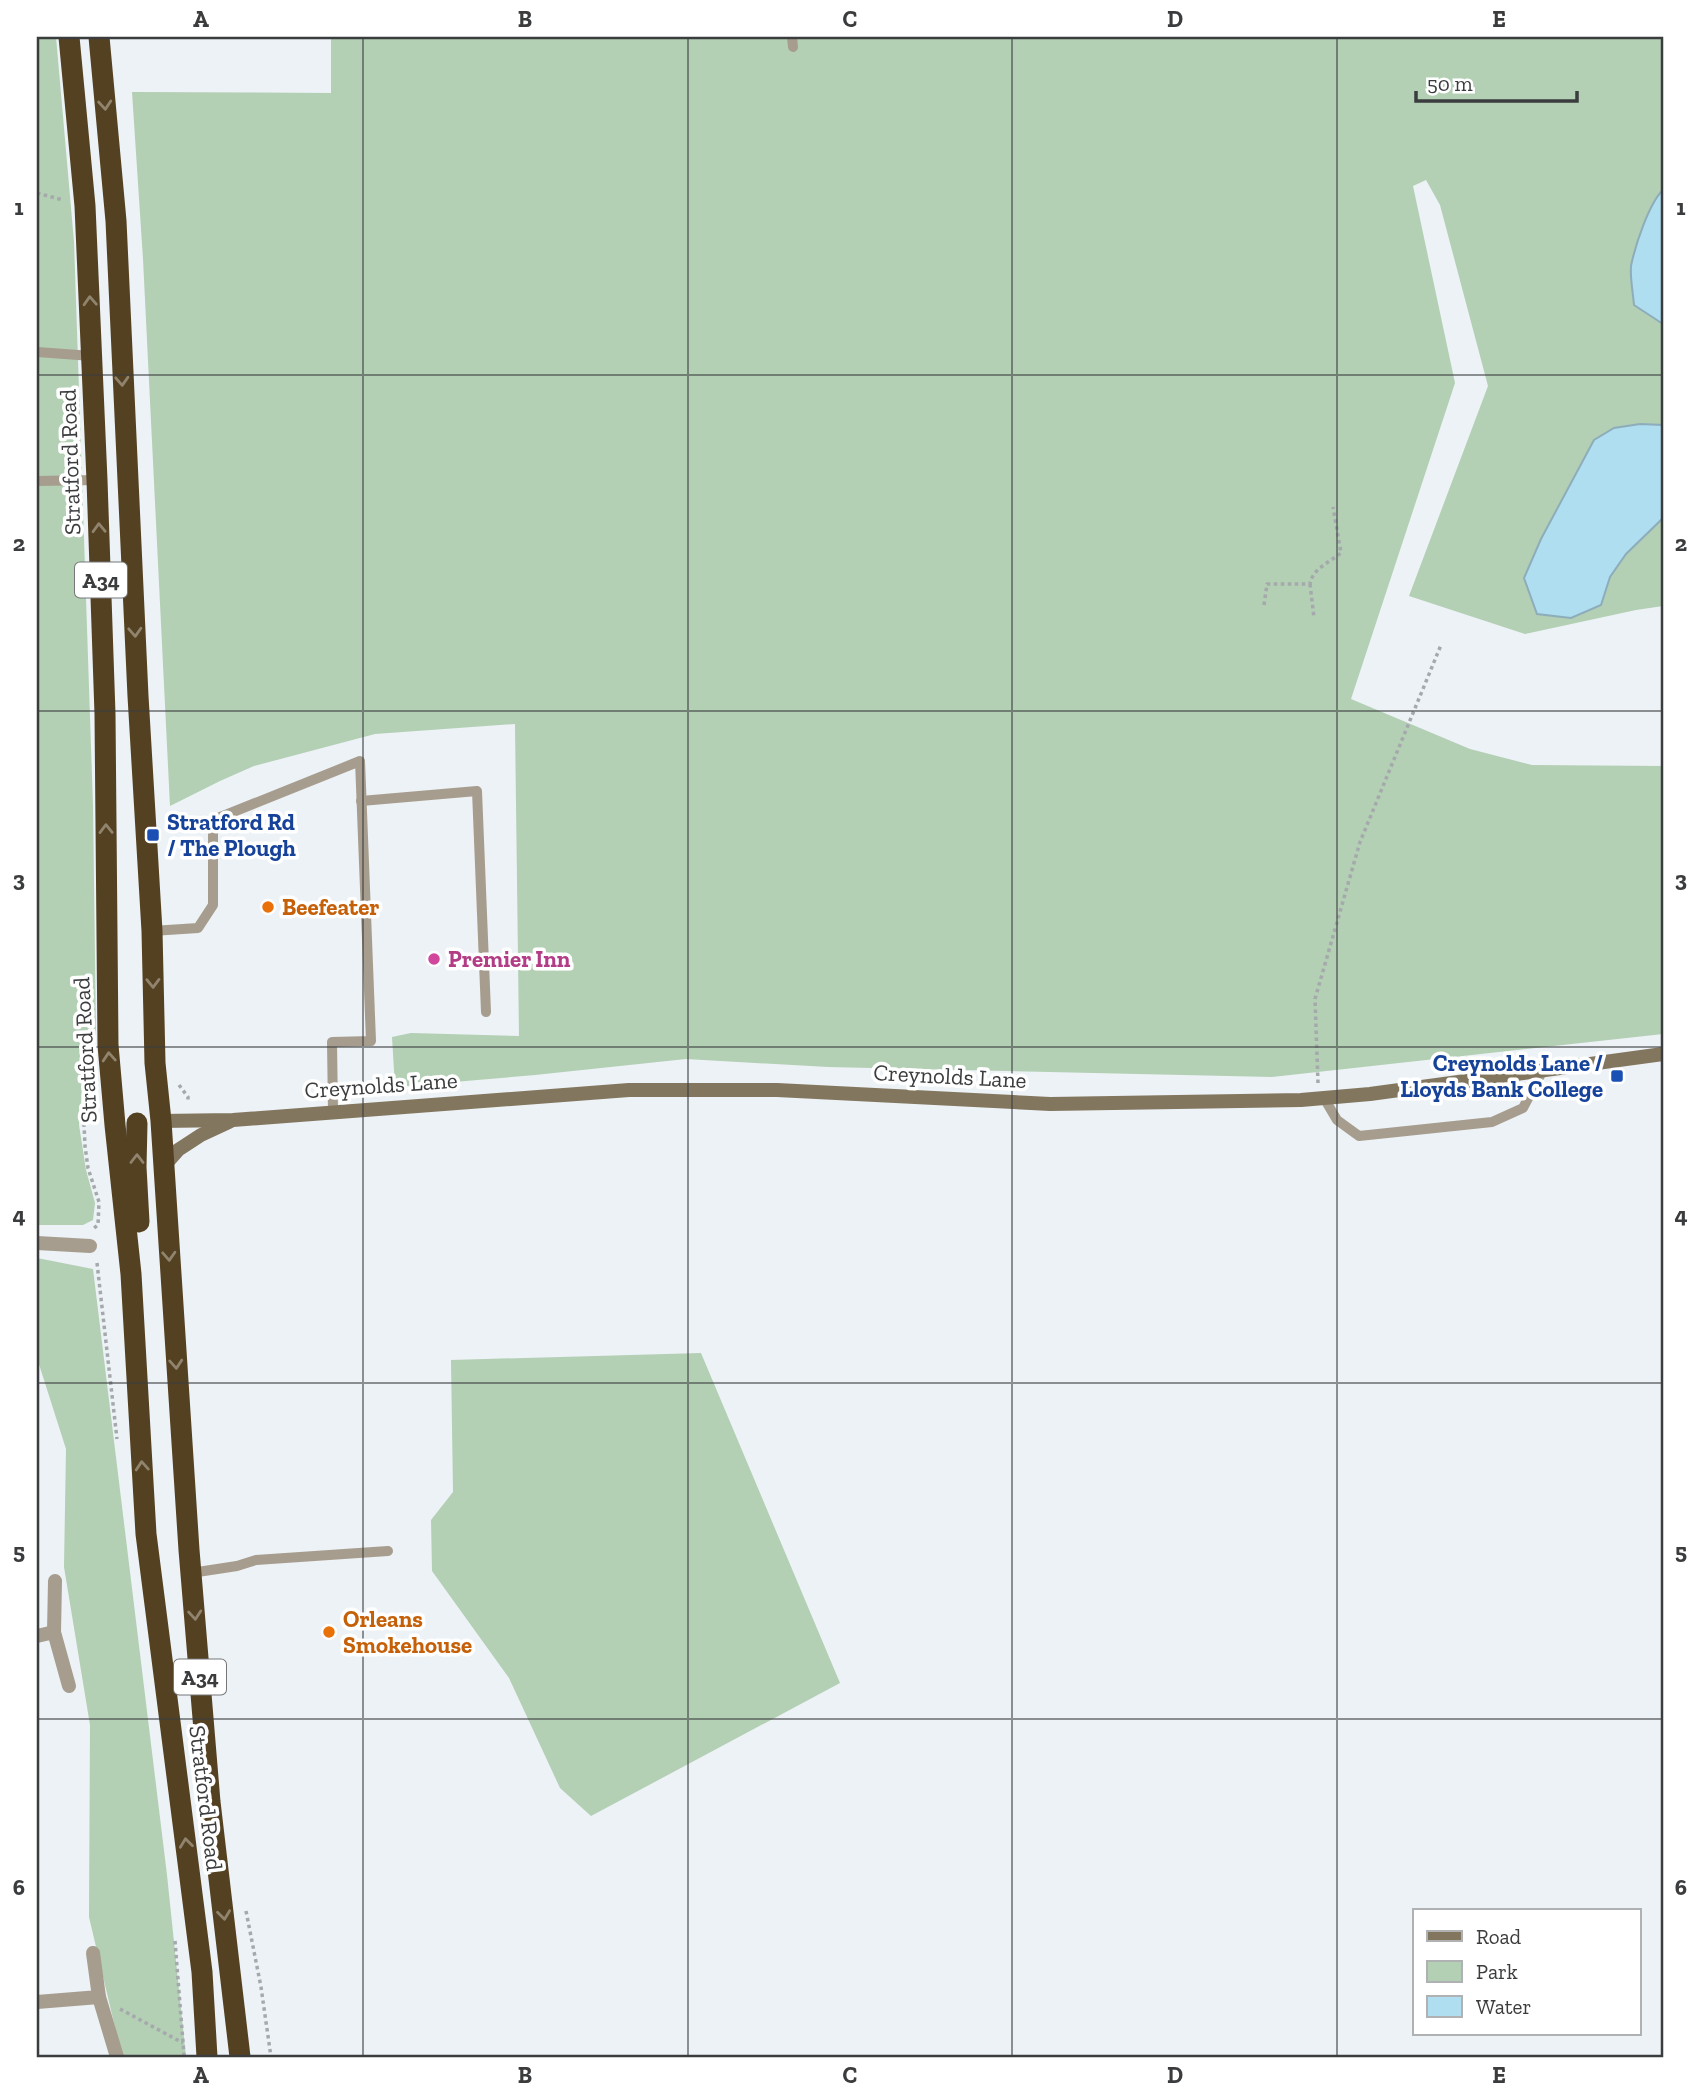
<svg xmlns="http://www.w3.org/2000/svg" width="1700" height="2094" font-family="'Zilla Slab',serif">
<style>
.green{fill:#b3cfb4}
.water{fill:#b0def1;stroke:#8dadbb;stroke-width:2}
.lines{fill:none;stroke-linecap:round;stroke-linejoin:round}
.path{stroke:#a5a9ac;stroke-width:3.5;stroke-dasharray:3.5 3.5;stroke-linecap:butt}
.lane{stroke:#a79d8e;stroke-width:10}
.street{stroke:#a79d8e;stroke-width:14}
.secondary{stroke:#83765f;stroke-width:14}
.highway{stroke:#544121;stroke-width:21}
.oneway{stroke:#90846f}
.grid{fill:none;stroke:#3a3c3e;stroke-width:2;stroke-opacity:0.55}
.transit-dot{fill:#1a4fb4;stroke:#fff;stroke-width:2.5}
.food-dot{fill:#e8710a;stroke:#fff;stroke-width:2.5}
.hotel-dot{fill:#d1479c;stroke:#fff;stroke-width:2.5}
.labels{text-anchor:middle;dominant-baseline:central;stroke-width:7;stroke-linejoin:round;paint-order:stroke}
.shield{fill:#fff;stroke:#757678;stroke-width:2}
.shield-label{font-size:21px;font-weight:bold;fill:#3a3c3e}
.street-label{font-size:23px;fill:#3a3c3e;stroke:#fff}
.transit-label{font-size:23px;font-weight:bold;fill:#164399;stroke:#fff;text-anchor:start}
.food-label{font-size:23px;font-weight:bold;fill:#c56008;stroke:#fff;text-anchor:start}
.hotel-label{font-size:23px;font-weight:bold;fill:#b23c85;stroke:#fff;text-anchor:start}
.neatline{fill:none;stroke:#3a3c3e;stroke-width:2.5}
.grid-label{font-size:23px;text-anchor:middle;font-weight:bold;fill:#3a3c3e}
</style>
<rect width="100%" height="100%" fill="#ecf2f6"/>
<g class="green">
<polygon points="37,37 56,37 74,242 93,806 96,1035 86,1039 79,1125 86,1170 95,1203 93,1220 83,1225 37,1225"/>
<polygon points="331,37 1663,37 1663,606 1636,610 1525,634 1409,596 1488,386 1440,205 1426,180 1413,186 1455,383 1351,699 1470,749 1532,765 1663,766 1663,1034 1272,1077 828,1067 686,1059 535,1075 395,1087 392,1037 411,1033 519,1036 515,724 375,734 254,766 220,781 170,806 143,259 132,92 331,93"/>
<polygon points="37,1258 93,1269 167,1875 186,2057 122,2057 89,1917 90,1725 64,1567 66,1449 37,1358"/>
<polygon points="701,1353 840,1683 591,1816 560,1788 509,1678 432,1571 431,1520 453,1492 451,1360"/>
</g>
<g class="water">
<path d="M1663 190V324L1634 305C1633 293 1630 278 1631 266 1635 246 1649 203 1663 190Z"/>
<polygon points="1640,424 1663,425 1663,518 1626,554 1610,577 1601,605 1571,618 1537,614 1524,578 1541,539 1594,440 1614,428"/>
</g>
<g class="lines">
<g class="path">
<polyline points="37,193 63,200"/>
<polyline points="1310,584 1314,618"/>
<path d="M1264 605 1267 584H1310C1312 569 1330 562 1341 553L1333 507"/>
<polyline points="1318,1083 1315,999 1360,842 1441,645"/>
<polyline points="179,1085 188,1097 188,1102"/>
<polyline points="90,1096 84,1124 85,1146 88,1168 99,1202 98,1225 94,1228"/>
<polyline points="97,1263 117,1439"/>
<polyline points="246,1911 261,1987 271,2057"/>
<polyline points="175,1941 184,2055"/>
<polyline points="120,2009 183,2043"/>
</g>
<g class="lane">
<polyline points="792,37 793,47"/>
<polyline points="37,352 92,356"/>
<polyline points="37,481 97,480"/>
<polyline points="361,801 477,791 486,1012"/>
<polyline points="152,931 198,928 213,905 213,820 360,761 371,1041 332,1042 333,1111"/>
<polyline points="1324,1098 1337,1120 1359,1136 1492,1122 1523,1108 1543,1070"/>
<polyline points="191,1573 237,1566 256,1560 388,1551"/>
</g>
<g class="street">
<polyline points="37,1243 90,1246"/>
<polyline points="54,1632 55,1581"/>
<polyline points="37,1636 54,1632 69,1686"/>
<polyline points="99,1997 117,2057"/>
<polyline points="37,2002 99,1997 93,1953"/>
</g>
<g class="secondary">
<polyline points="161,1121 233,1120 629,1090 777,1090 1050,1104 1301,1100 1370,1094 1663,1054"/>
<polyline points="163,1167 178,1150 201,1135 229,1122"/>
</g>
<g class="highway">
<polyline points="69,37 85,206 97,480 105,714 108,1045 115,1125 131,1274 146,1534 202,1972 207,2057"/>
<polyline points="99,37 116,221 138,696 152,931 155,1063 161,1121 189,1550 210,1802 240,2057"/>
<polyline points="137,1123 136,1167 139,1222"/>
</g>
</g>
<defs><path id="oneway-chevron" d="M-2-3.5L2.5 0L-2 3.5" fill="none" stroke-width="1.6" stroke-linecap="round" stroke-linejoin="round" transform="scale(1.75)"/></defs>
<g class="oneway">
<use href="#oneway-chevron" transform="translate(105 105) rotate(85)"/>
<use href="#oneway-chevron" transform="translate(90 301) rotate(-93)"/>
<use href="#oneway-chevron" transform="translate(122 381) rotate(87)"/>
<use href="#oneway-chevron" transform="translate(99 528) rotate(-92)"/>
<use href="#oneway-chevron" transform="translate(135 632) rotate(87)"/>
<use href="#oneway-chevron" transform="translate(106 829) rotate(-91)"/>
<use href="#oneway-chevron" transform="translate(153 983) rotate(89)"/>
<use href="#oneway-chevron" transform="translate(109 1057) rotate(-94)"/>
<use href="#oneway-chevron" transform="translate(137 1159) rotate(-90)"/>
<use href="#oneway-chevron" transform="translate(169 1256) rotate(87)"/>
<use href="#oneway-chevron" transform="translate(176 1364) rotate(86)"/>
<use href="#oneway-chevron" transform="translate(142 1466) rotate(-94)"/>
<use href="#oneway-chevron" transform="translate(195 1615) rotate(85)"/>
<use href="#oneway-chevron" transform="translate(186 1843) rotate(-97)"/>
<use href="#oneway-chevron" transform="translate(224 1915) rotate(83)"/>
</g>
<path class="grid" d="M363 37V2057M688 37V2057M1012 37V2057M1337 37V2057M37 375H1663M37 711H1663M37 1047H1663M37 1383H1663M37 1719H1663"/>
<g class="transit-dot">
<rect x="146" y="828" width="14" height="14" rx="3.5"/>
<rect x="1610" y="1069" width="14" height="14" rx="3.5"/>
</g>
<g class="food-dot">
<circle cx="268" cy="907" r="7"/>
<circle cx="329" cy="1632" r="7"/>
</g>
<circle class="hotel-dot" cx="434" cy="959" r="7"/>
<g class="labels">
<g class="shield">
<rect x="75" y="562.5" width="52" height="35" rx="5"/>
<rect x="174" y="1659.5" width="52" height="35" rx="5"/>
</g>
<g class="shield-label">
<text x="101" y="580">A34</text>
<text x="200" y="1677">A34</text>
</g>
<g class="street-label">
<text transform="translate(70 462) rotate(-92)">Stratford Road</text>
<text transform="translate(85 1050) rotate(-93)">Stratford Road</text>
<text transform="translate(950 1076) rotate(3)">Creynolds Lane</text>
<text transform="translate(381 1085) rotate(-4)">Creynolds Lane</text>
<text transform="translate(206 1798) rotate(83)">Stratford Road</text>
</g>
<g class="transit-label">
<text x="167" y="822">Stratford Rd<tspan x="167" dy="26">/ The Plough</tspan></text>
<text x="1603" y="1063" text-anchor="end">Creynolds Lane /<tspan x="1603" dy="26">Lloyds Bank College</tspan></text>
</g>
<g class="food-label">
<text x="282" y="907">Beefeater</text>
<text x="343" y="1619">Orleans<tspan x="343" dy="26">Smokehouse</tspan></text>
</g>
<g class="hotel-label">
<text x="448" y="959">Premier Inn</text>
</g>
</g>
<rect width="1700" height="2094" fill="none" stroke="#ffffff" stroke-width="77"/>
<rect x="1413" y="1909" width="228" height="126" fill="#ffffff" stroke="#b0b1b2" stroke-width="2"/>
<rect x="1427" y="1931" width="35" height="10" fill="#83765f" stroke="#b0b1b2" stroke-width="2"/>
<text x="1476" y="1944" font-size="21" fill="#3a3c3e">Road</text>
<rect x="1427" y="1961" width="35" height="21" fill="#b3cfb4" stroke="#b0b1b2" stroke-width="2"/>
<text x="1476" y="1979" font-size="21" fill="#3a3c3e">Park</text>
<rect x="1427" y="1996" width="35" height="21" fill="#b0def1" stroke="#b0b1b2" stroke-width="2"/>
<text x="1476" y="2014" font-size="21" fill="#3a3c3e">Water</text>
<path d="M1416 91v10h161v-10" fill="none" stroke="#3a3c3e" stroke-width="3.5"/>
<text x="1427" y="91" font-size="21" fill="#3a3c3e" stroke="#ffffff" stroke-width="5" paint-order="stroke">50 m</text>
<rect x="38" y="38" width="1624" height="2018" class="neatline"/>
<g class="grid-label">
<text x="201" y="27">A</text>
<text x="525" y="27">B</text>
<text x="850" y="27">C</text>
<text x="1175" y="27">D</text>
<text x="1499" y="27">E</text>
<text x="19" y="215">1</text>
<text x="1681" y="215">1</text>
<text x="19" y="551">2</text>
<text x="1681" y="551">2</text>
<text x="19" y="887">3</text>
<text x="1681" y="887">3</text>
<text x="19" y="1223">4</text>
<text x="1681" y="1223">4</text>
<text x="19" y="1559">5</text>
<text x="1681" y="1559">5</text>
<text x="19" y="1895">6</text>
<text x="1681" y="1895">6</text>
<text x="201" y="2083">A</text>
<text x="525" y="2083">B</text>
<text x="850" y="2083">C</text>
<text x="1175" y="2083">D</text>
<text x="1499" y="2083">E</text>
</g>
</svg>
